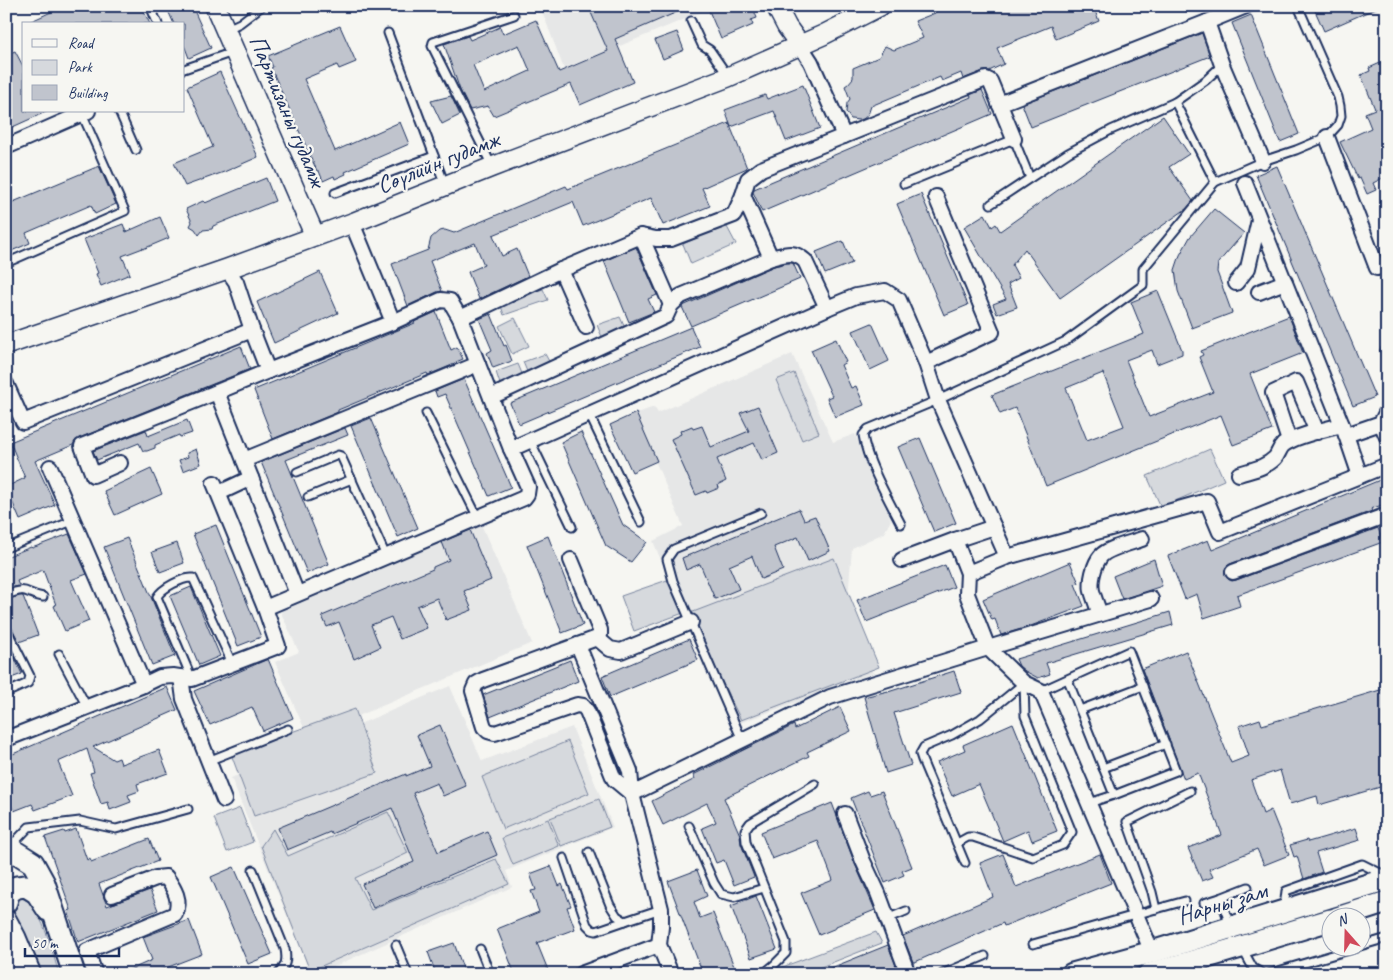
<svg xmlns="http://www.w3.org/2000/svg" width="1393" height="980" font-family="Caveat,sans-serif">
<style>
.built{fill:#e6e7e7}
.green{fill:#d6d9dd;stroke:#78849e}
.building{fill:#c0c4cd;stroke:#1b2f5e;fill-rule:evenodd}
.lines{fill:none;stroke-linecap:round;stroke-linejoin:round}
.lane-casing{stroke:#1b2f5e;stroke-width:11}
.street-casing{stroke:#1b2f5e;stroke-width:18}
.secondary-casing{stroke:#1b2f5e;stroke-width:22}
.primary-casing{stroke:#1b2f5e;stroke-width:25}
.lane{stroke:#f6f6f2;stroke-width:7}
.street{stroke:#f6f6f2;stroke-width:14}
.secondary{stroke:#f6f6f2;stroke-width:19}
.primary{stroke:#f6f6f2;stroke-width:21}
.labels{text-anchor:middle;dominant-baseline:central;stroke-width:4.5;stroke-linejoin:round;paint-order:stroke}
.street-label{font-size:24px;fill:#1b2f5e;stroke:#f6f6f2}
</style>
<rect width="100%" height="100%" fill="#f6f6f2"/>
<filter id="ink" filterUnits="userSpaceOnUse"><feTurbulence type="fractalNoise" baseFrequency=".02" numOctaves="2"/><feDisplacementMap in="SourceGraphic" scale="10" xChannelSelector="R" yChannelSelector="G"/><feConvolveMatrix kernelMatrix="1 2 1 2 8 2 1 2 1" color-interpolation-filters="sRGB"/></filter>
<g filter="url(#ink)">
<g class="built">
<polygon points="540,6 705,6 702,12 564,69"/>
<polygon points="792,354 833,442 855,434 891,520 884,533 852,548 847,610 873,673 832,687 802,700 740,723 678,579 670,582 653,541 683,526 635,414 654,407 658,413"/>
<polygon points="481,524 532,643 308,737 275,662 299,652 281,613 284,606"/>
<polygon points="450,686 482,761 572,727 613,827 506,871 512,887 317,974 311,974 231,778"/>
</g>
<g class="green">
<polygon points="726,225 736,244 691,264 683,244"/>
<polygon points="543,289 548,300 504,315 500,303"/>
<polygon points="620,317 625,328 602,337 597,325"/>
<polygon points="515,318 529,346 512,354 499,326"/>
<polygon points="545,354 551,365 528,374 523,362"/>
<polygon points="518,364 523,376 500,384 496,372"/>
<polygon points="794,373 819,433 802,440 776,380"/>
<polygon points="1210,449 1224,480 1161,507 1147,476"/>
<polygon points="834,558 879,667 741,720 688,614"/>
<polygon points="673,578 686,612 634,631 621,596"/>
<polygon points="355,709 377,773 254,816 231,754"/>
<polygon points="568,741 589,793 503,829 482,777"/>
<polygon points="599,799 610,827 561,846 550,818"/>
<polygon points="240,808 253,842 227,852 214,818"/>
<polygon points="388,812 408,853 355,878 371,910 496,859 509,884 310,971 261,846 273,829 288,856"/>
<polygon points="548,819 559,846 513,865 502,838"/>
<path d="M21 898C41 902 53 955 59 974H32L12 917C11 908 13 902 21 898Z"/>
<polygon points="876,932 882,943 803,974 770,974 769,972"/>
</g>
<g class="building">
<polygon points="64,6 141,6 150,24 25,24"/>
<polygon points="166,6 192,6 211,48 189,58 184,45 184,24 174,24"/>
<path d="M588 6H691L615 39 633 82 580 105 571 84 494 116 488 106 470 110 460 90 444 44 468 36 470 40 500 27 503 34 536 20 559 72 608 51ZM519 45 530 71 484 92 473 65Z"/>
<polygon points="707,6 757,6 755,13 757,18 751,20 753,25 721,39"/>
<polygon points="940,6 1093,6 1099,21 1056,39 1051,26 997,48 1004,64 989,71 983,71 963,79 961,73 942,81 940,77 871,106 868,115 863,119 859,120 851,119 848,115 846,112 847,103 850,99 845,86 848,84 853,78 853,68 879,57 885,46 894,50 923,38 915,21 935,13"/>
<polygon points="1313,6 1381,6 1324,31"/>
<polygon points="1251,15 1299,134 1280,142 1232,23"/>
<polygon points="340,26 356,62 339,69 337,65 304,79 335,151 400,122 409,144 345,172 346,174 335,179 334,176 323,181 319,171 317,171 271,68 273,67 268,56"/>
<polygon points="677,32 684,50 663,59 655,40"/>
<polygon points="1202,33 1210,56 1031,127 1022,104"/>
<polygon points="15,51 24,68 24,111 48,111 6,130 6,55"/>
<polygon points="1387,60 1387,176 1373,183 1376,190 1367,194 1360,178 1358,179 1340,142 1371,128 1365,113 1375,109 1361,75 1370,71 1369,68"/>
<polygon points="220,72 258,157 224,172 185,186 174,163 213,147 187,87"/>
<polygon points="803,85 820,128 786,141 774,111 731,127 725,110 765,95 767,99"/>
<polygon points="982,90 992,114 762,212 753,192 754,189 971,97 970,95"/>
<polygon points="451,96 460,115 442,124 431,101"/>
<polygon points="1163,116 1189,154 1169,167 1193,201 1186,209 1060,298 1025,249 1012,265 1019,278 1008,284 1017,307 997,314 993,304 1006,299 964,227 985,214 992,227 996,224 1000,231"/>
<polygon points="729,123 747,168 702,188 710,206 663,225 651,198 583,226 573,202 493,235 502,256 517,249 528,276 479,299 468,272 484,265 475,243 430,261 442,291 437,292 408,306 392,264 428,250 431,238 439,231 445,230 454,233 566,186 568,189"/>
<polygon points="99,166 116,204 95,214 91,205 26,233 30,243 9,252 6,246 6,205"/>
<polygon points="1277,166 1375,397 1353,406 1256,175"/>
<polygon points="266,178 275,201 213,226 212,229 203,230 199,235 195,229 190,226 192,222 186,209 203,201 205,203"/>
<polygon points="921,194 968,305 944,315 897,204"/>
<polygon points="1214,209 1244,233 1218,263 1217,272 1232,313 1192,328 1178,291 1175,270 1180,255 1190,237"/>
<polygon points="160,217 169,238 143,249 143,248 122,256 130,274 101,286 96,274 98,273 84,239 123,224 126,232"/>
<polygon points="843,241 852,263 825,274 816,252"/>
<polygon points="636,247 657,295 648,299 654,312 629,322 604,261"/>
<polygon points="787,263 793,263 800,279 691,326 682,307 685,305 774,266"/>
<polygon points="320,272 338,313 274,343 257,302"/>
<path d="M1158 291 1182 350V354L1157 364 1152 350 1126 360 1149 417 1213 392 1199 357 1203 355 1201 351 1289 316 1303 353 1250 374 1272 430 1233 445 1221 415 1046 486 1015 408 1000 414 992 395 1144 334 1131 302ZM1103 373 1124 426 1087 440 1066 388Z"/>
<polygon points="436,312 451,350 457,347 463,359 456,362 457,363 428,375 427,373 338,410 338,412 273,439 254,390 415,323 414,322"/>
<polygon points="491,314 504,346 506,345 512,361 493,368 487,353 492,350 479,319"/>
<polygon points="872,323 889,361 870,370 853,331"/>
<polygon points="691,327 700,347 519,424 510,403"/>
<polygon points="836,339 846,362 841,365 851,388 856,386 864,405 835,417 827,398 832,396 811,350"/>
<polygon points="241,346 250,369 79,438 75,441 73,445 35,461 55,505 20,520 6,487 25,478 10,442"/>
<polygon points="464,379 511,487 489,496 445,394 437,397 435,391"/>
<polygon points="758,406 778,453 762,460 754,443 717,459 726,481 718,485 719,488 707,493 706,491 696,495 671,439 681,434 680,431 692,426 693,429 702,426 711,447 749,431 740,413"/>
<polygon points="636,413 657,461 632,472 610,425"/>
<polygon points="371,418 418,528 398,537 351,426"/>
<polygon points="187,420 192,433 180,437 179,435 155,445 155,448 147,451 143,451 139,443 97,460 93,451 146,430 148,436"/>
<polygon points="345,428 348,435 286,460 329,564 307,573 261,462"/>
<polygon points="581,432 623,525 647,542 631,562 606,546 561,442"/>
<polygon points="920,438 956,523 934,532 898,447"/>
<polygon points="196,449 201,464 183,471 179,460 188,457 187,453"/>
<polygon points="151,469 162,494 115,515 104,491"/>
<polygon points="1387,477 1387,503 1371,509 1372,511 1230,564 1226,567 1225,575 1228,579 1232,581 1236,580 1378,528 1383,542 1237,595 1240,606 1204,618 1197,594 1185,599 1168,556 1208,540 1212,550"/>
<polygon points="799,509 804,520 815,516 830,551 808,561 798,537 774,547 783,570 761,579 752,556 729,566 739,589 715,599 700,564 686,570 682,558"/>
<polygon points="216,525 261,637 238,646 193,534"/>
<polygon points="470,530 491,580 464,591 472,610 446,620 437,598 417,606 427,628 400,639 391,617 371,625 380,647 354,659 339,622 327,627 322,616 433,569 433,567 449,560 442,542"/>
<polygon points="69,534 87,574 71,580 89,621 65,631 54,606 56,605 43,570 17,581 19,586 6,589 6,557 31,547 32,548"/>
<polygon points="548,536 583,625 562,633 527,545"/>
<polygon points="127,538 175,656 152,665 104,547"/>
<polygon points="177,543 184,563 160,572 152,552"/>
<polygon points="1154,559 1162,586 1122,599 1113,576"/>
<polygon points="1070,562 1079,583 1075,584 1084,606 1028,627 1001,635 995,619 992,620 983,599"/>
<polygon points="945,565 954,587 866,622 857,600"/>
<polygon points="191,587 220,656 199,665 170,596"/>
<polygon points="20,596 23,596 38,635 19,642 11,626 6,623 6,600"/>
<polygon points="1170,612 1173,625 1046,663 1050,674 1038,678 1025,671 1019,666 1016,659"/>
<polygon points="689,639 698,660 610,697 602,676"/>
<polygon points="6,640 22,674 6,680"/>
<polygon points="1186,651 1231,763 1249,756 1239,726 1260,719 1262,725 1387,688 1387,785 1319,805 1317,796 1290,804 1280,770 1251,780 1263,814 1271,810 1289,855 1264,865 1257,849 1209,869 1213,877 1202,881 1188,848 1222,835 1198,773 1184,779 1142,669"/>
<polygon points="268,659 293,718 263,731 252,707 210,725 194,691"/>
<polygon points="570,660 578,681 490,717 483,695"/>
<polygon points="954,671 961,692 894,713 911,765 886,773 864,697 888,691 888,692"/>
<polygon points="167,687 177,710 93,747 114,760 119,758 121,764 159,750 168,773 137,784 139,791 128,795 131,802 110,810 108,802 101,804 90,773 94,772 87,749 58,762 72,796 35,810 32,804 14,811 6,793 6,757"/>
<polygon points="840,707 851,731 807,752 809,756 724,798 740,835 741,844 754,877 734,885 724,860 716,863 702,828 716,822 707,803 663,825 652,801 695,779 693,775 794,725 795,729"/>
<polygon points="1013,723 1057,831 1032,841 1028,830 1003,841 979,784 952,796 937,762 965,750 963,745"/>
<polygon points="440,725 466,786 443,796 437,783 413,793 438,852 487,831 497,855 373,908 362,884 414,862 392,808 331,834 330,832 287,850 278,828 406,774 406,776 430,766 417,735"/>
<polygon points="868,791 870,795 882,791 912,867 902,871 904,875 885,883 851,798"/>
<polygon points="832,803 855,864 875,910 836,926 836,928 819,935 801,893 833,880 818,841 772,859 761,832"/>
<polygon points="1356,828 1360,840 1316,853 1322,872 1304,879 1297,856 1294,857 1290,845 1307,840 1308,842"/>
<polygon points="76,829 87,860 90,858 91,862 149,839 158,861 99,884 107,906 150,890 158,910 78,942 68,911 71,910 45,837 64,831 65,833"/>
<polygon points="1003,854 1016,887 1100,854 1111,883 1004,926 1003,923 915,962 913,962 903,936 993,897 980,863"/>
<polygon points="551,866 559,886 562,884 571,906 567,907 575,929 537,943 548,970 539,974 515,974 497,929 539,912 531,891 536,890 530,874"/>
<polygon points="234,867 272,954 248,964 211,877"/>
<polygon points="697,870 707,896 694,902 700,918 713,913 735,969 723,974 703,974 668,881"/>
<polygon points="756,896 777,949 751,958 731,906"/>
<polygon points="189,920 202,954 158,971 159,974 121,974 152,960 143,937"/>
<polygon points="454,943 465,974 436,974 428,952"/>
<polygon points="888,945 897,968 883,974 816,974"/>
</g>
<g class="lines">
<g class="lane-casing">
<g id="lane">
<polyline points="150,6 158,24"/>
<polyline points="691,21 702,45 710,50 728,76"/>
<polyline points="227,29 240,23 262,6"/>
<polyline points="388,33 445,185"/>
<polyline points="184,69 233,52"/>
<polyline points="1175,102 1215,182"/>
<polyline points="119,111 136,150"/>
<polyline points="492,166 432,46 433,42 514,15"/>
<polyline points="904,184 1014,139 1030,178"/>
<polyline points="335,193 434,156"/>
<polyline points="991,204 1068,153 1111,130 1175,102 1206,80 1222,65"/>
<polyline points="6,263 125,211 82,114"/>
<polyline points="1387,350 1385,351 1387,361"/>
<polyline points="426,413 478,518"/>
<polyline points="589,414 641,522"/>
<polyline points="530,440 572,527"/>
<polyline points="297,472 338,455 341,456 386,556"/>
<polyline points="308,497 352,479"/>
<path d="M901 524C888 499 867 462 863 435L868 429 938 400 1066 341 1143 285V269L1215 182 1263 161 1296 150 1327 137 1338 125 1341 116 1340 106 1338 97 1298 6"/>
<polyline points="6,548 72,521"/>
<path d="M6 595C29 586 23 593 43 597"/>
<polyline points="6,628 30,676 28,683 6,693"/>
<polyline points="59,654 87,707"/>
<path d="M192 679 157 597C162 588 183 577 193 578L232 663"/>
<polyline points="1068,680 1114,795"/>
<polyline points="1041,691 1129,651 1176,771 1114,795 1089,803"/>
<polyline points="1080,710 1143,686"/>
<polyline points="742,740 673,581 667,559 674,549 761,513"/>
<polyline points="208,761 288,729"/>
<polyline points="1103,768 1166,744"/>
<polyline points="689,826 714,883 721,894 734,897 764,888"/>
<polyline points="957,843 968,837 973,837 1033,857 1063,845 1072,832 1025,716 1024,683"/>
<polyline points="10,847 29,827 80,821 116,829 188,809"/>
<polyline points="589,852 610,905 617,916 625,921 661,909"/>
<polyline points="564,858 587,925 592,930 596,931 625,921"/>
<polyline points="965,863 922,760 920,754 924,747 952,735 980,719 1024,683"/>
<path d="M253 870 285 949C287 960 286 966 278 974"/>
<polyline points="1204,903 1220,898"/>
<polyline points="1284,907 1286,891 1362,864 1384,875"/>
<polyline points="1156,909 1185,901"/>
<polyline points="887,919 906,911"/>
<polyline points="1228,927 1227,916 1220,898 1248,887"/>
<polyline points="1033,944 1156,909 1152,892 1127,822 1190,791"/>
<polyline points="396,945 408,974"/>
<polyline points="1360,946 1387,938"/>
<polyline points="480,949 490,974"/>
<polyline points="1243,950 1253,968 1264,974"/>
<polyline points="763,974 774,965 786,953 786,942 746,842 745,830 750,823 815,784"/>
<polyline points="942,974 985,956"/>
<polyline points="1268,974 1356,948"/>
</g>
</g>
<g class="street-casing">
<g id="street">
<polyline points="1246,6 1207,22 1222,65 1263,161"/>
<polyline points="800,45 811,62 844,136 986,79 990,81 1014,139"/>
<polyline points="999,104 1207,22"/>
<polyline points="1327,137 1377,268"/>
<polyline points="6,147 88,111"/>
<polyline points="1245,183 1346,435 1360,476"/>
<path d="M743 195 771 258C786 254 793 250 805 261L827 308"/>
<polyline points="641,236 671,305"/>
<polyline points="227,269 236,282 252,330"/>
<polyline points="561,270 586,327"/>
<polyline points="1236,283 1248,268 1259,220"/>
<polyline points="1259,292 1285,282"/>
<polyline points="460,318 561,270 641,236 656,239 671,239 734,215 743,195 748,179 761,169 844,136"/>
<polyline points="926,363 992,332 936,197"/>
<polyline points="268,371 217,392 297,594"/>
<polyline points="6,384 23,422 252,330 268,371 393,322 352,223"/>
<polyline points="491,397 666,316 671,305 681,296 771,258"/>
<polyline points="1387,411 1381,423 1387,437"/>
<polyline points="1346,435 1381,423"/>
<polyline points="1289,441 1273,393 1296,382 1317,432"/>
<polyline points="511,449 827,308 856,296 885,291 899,300 926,363 938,400 1007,557 1207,501 1220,532 1387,465"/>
<polyline points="244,460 478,364"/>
<polyline points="120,463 93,475 82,446 217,392"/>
<polyline points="50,467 144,685"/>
<path d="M1239 474C1251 470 1265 468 1275 458 1278 455 1279 449 1283 445 1294 436 1327 429 1342 425"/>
<polyline points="214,483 265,608"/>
<polyline points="219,493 251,478"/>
<polyline points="955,540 968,573"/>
<polyline points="571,560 600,630 600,635 597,638 483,680 476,684 473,691 484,727 488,731 495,733 577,705 583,706 587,711 614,779 632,794"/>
<polyline points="902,560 955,540 994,527"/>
<polyline points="1233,572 1387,515"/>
<polyline points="1151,599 988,648 1024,683 1041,691 1152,952"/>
<path d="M1100 614C1097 606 1094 598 1092 591 1090 581 1094 564 1101 556 1108 548 1131 543 1142 539"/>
<polyline points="597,638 610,649 621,651 691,622"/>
<polyline points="578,645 630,771 632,794 661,909 661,927 659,945 671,974"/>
<polyline points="181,677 184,699 224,800"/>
<polyline points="6,739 141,686 160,677 173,676 192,679 278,646 265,608 524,498 527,494 528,487 511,449 460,318 450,301 441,300 393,322"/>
<polyline points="632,794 830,697 988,648 967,594 968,573 1007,557"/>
<polyline points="845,814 863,861 878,893 908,974"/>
<path d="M95 974 87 951 175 914C182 901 174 888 166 877L156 878 112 895"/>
<polyline points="581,974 659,945"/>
</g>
</g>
<g class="secondary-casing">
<g id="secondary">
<polyline points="215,6 315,236"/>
<polyline points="776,6 787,27 800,45"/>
<polyline points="6,345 227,269 352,223 492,167 728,77 823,35 880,6"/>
</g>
</g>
<g class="primary-casing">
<g id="primary">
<polyline points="6,846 33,863 44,883 74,974"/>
<polyline points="6,902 9,892 17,887 26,886 37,893 48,910"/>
<polyline points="1337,918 1387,902"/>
<polyline points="6,921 15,938 30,974"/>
<polyline points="6,958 12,974"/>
<polyline points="1072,974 1152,952 1387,879"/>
<polyline points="1149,974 1241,947 1330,920"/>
</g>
</g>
<use href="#lane" class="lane"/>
<use href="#street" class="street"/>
<use href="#secondary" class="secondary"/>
<use href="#primary" class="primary"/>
</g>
</g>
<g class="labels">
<g class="street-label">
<text transform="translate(288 111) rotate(67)">Партизаны гудамж</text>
<text transform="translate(438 162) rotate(-22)">Сөүлийн гудамж</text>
<text transform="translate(1222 903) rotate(-17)">Нарны зам</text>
</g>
</g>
<rect width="1393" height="980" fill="none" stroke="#f6f6f2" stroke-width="25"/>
<rect x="12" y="12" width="1368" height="955" fill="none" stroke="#1b2f5e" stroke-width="2" filter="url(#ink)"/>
<rect x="22" y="22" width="162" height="90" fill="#f6f6f2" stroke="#9ea6b7"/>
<rect x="32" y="39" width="25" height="8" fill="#f6f6f2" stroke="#9ea6b7"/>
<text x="68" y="48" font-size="15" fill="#1b2f5e">Road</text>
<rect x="32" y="60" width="25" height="15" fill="#d6d9dd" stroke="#9ea6b7"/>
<text x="68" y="72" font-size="15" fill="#1b2f5e">Park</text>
<rect x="32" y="85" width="25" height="15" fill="#c0c4cd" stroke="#9ea6b7"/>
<text x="68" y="98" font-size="15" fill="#1b2f5e">Building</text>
<g transform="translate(1346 932) rotate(340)"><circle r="24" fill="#f6f6f2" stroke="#9ea6b7"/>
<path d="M0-4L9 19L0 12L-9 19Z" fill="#d1495b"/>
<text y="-8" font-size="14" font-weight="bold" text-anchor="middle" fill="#1b2f5e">N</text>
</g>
<path d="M25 948v8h94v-8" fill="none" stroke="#1b2f5e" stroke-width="2.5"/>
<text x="32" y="948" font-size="15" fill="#1b2f5e" stroke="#f6f6f2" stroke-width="4" paint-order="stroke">50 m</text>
</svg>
